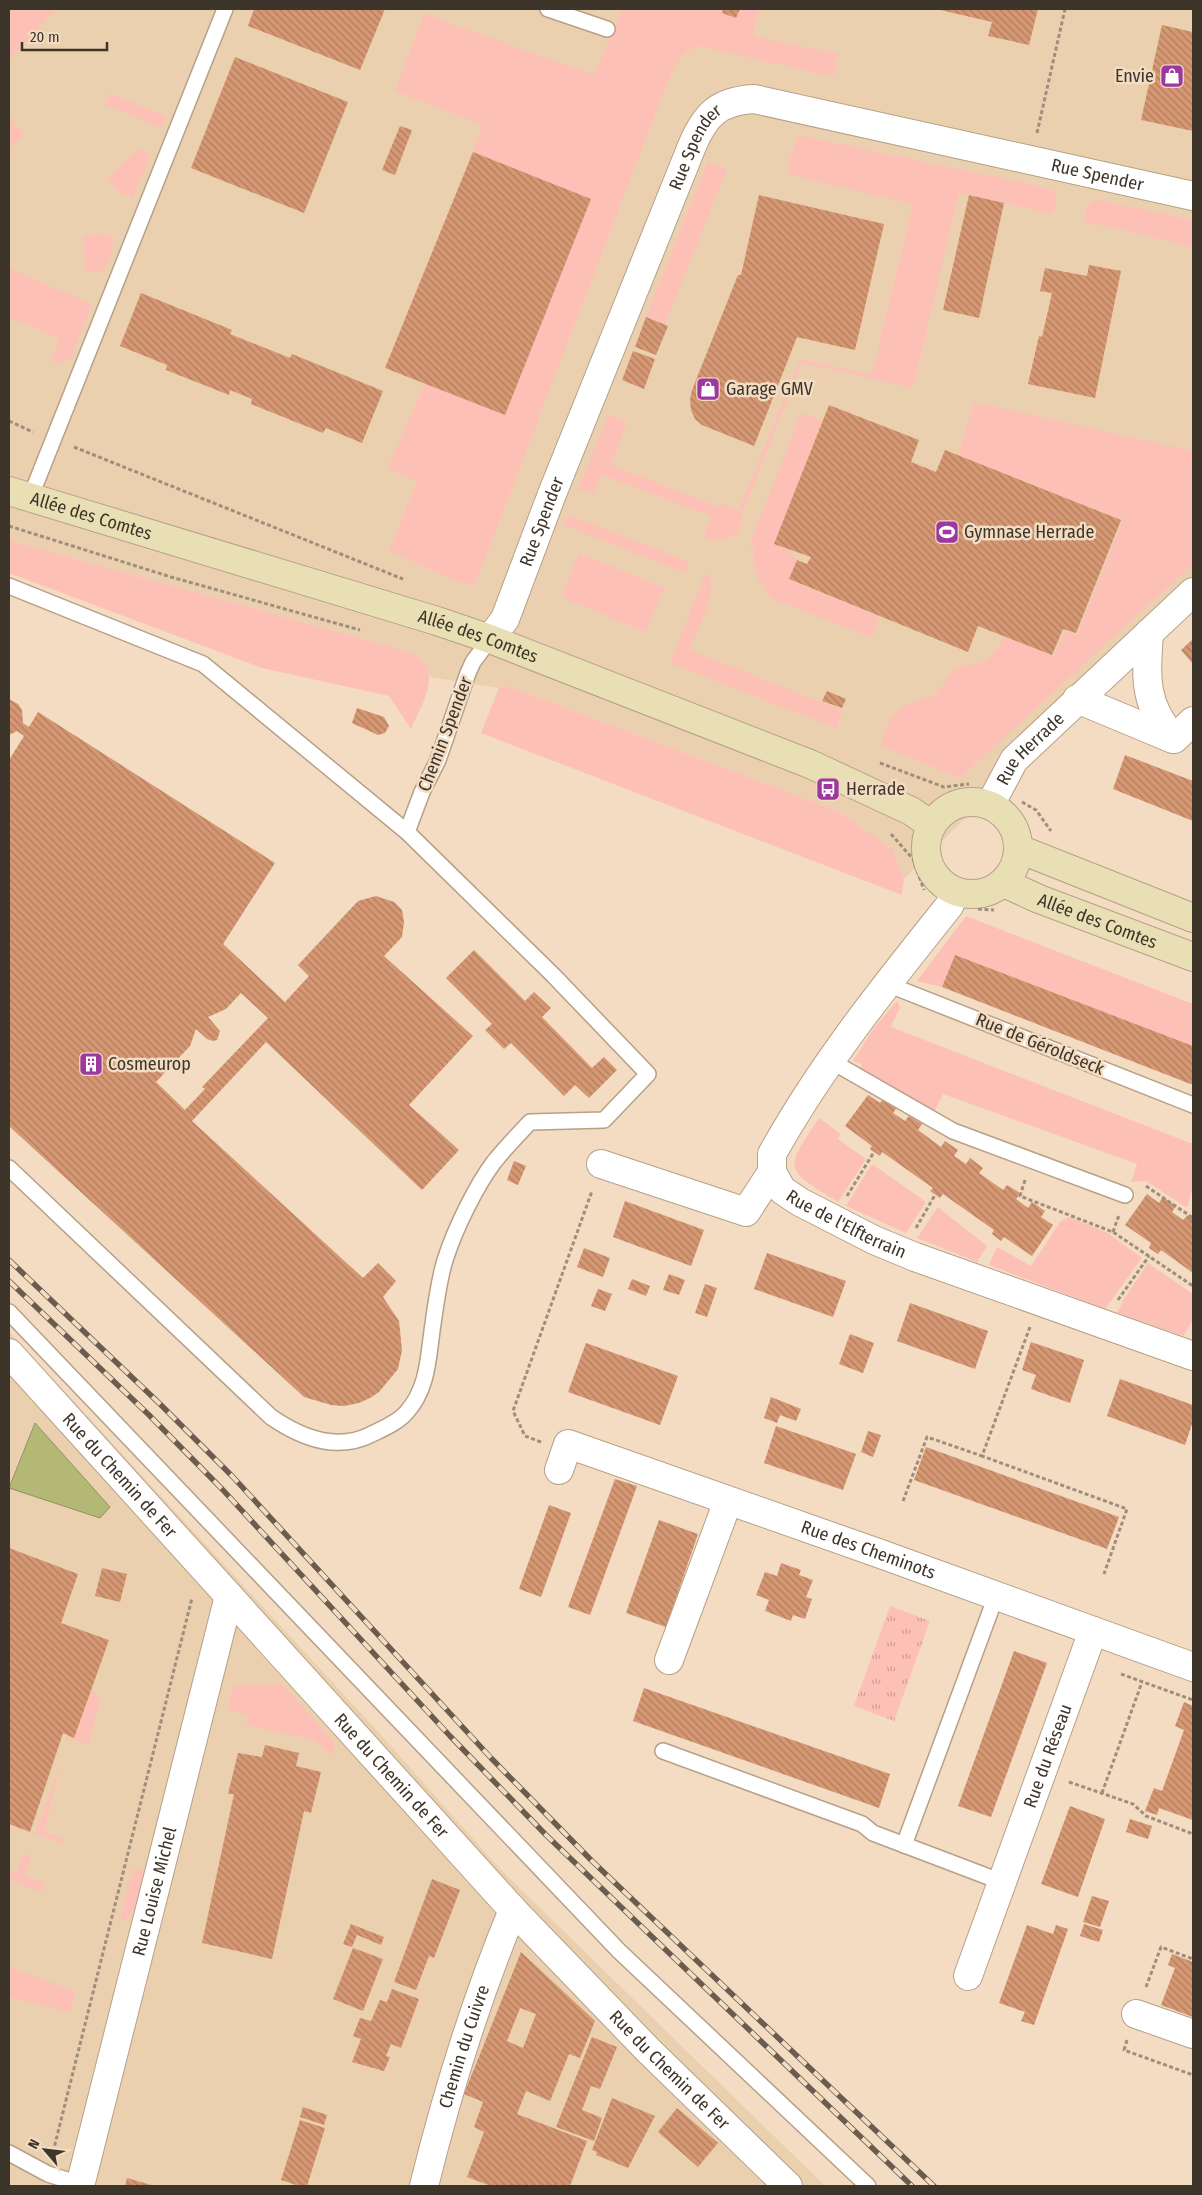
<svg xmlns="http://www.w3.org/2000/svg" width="1202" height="2195" font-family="'Fira Sans Condensed',sans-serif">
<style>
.built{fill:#ebd0b0}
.grass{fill:#fdc0b6}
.park{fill:url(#park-tufts)}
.water{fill:#b3b975;stroke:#90915e}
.building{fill:url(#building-back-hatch);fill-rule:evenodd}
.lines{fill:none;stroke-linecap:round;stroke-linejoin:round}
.lane-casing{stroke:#b6a087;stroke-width:18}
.street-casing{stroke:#b6a087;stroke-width:30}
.secondary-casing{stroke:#b6a087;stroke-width:30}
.path{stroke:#9f8e7b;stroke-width:3;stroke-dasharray:4 2.5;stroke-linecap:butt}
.lane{stroke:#fff;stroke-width:15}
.street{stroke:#fff;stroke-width:28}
.secondary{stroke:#e9dfb4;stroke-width:28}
.rail-casing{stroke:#6a5d4f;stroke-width:5.5}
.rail{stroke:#f3dcc2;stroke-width:4;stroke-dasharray:11;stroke-linecap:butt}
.labels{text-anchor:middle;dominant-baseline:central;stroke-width:5;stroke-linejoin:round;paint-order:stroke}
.poi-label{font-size:18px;fill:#3e352a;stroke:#f3dcc2;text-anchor:start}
.street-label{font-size:18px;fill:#3e352a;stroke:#f3dcc2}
</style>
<defs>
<pattern id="park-tufts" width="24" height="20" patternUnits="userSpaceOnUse" patternTransform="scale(1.25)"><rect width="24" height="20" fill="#fdc0b6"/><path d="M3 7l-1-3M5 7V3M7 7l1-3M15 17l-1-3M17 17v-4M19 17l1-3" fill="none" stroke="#ce9d94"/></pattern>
<pattern id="building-back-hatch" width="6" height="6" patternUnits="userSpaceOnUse" patternTransform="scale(1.25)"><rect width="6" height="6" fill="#d69773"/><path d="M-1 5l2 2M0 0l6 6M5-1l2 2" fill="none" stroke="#af7c5f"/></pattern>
</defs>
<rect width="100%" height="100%" fill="#f3dcc2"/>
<g class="built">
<polygon points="9,9 1193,9 1193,592 904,879 893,849 838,811 505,685 499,688 430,677 423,661 406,651 9,540"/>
<polygon points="9,1331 382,1736 498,1867 825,2186 9,2186"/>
</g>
<g class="grass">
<polygon points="9,9 57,9 9,59"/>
<polygon points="622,9 759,9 753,36 838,54 833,77 700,46 685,52 671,73 475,585 460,583 389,551 417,481 387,469 425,383 505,415 591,199 473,152 483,125 395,91 424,14 594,75"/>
<polygon points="110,93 167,117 162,128 105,105"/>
<polygon points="9,118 25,133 11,146 9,153"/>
<path d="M797 135 1049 188 1057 197 1053 214 959 193 913 388 802 363 741 516 744 517 737 534C725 540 716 542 704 537L711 516 602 475 593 494 578 489 608 415 627 422 611 465 719 507 721 503 739 510 800 359 872 375 913 204 786 174Z"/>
<polygon points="143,149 148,154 149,158 133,198 121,194 107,178 135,152"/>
<polygon points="708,161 727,169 665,325 646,317"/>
<polygon points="1095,199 1193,220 1193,247 1083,221 1087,206"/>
<path d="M107 234 112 237C117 251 104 284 85 269L83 236Z"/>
<path d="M9 268 92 304 72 356C65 362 60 364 51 361L59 338 9 317Z"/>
<path d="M974 402 1193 451V564L960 778 881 746C884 726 893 710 913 702 920 699 928 699 935 694 944 686 946 674 957 668 963 664 969 665 975 664 990 663 998 647 1005 636L1054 656 1065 631 1077 636 1123 520 959 455Z"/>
<polygon points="801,413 822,421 775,544 787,549 797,560 789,580 880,617 872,638 772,599 758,579 753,556 755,549 749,546"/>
<polygon points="568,515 690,562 685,573 563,525"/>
<path d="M9 540 406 651C411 654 420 657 423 661 439 680 419 710 411 729L389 696 262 668 9 573Z"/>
<polygon points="579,553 664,588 646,632 561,597"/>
<path d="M706 572C722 589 696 631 690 650L843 711 836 728 670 663Z"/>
<polygon points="505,685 838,811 893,849 904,879 902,895 481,733 499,688"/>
<polygon points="966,916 1193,1004 1193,1046 955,955 942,987 917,981"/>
<polygon points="897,1001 900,1007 891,1027 1193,1144 1193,1186 1187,1208 1146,1181 1131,1182 1137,1164 943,1094 934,1112 859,1070 862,1064 853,1061 874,1028"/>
<path d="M819 1118 841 1134 838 1139 866 1159 838 1202C783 1167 784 1172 819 1118Z"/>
<polygon points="872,1164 926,1202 906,1233 846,1206"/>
<polygon points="938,1207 987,1246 977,1262 917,1238"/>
<polygon points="1069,1217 1108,1233 1142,1258 1105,1309 989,1265 997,1247 1031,1266 1061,1221"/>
<polygon points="1148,1263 1193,1294 1193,1320 1183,1336 1117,1313 1124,1299"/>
<polygon points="282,1684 335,1743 331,1756 315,1740 246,1725 248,1715 227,1710 233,1686"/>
<polygon points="91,1690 98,1694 100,1699 89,1744 67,1739 68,1736 74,1738"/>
<polygon points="61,1763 44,1832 64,1838 62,1843 35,1834"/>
<polygon points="24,1853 31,1856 25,1876 45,1883 41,1892 9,1880 9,1870 16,1873"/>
<path d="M133 1868 144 1871C140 1888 138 1917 119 1923Z"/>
<polygon points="9,1967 76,1991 71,2012 9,1997"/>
</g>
<polygon class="park" points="890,1606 930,1621 894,1721 854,1706"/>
<polygon class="water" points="35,1423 110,1507 100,1518 9,1488"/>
<g class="building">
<polygon points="254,9 385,9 360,70 248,26"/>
<polygon points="723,9 740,9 736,18 722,13"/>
<polygon points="936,9 1038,9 1029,45 988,36 992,22"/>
<polygon points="1162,25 1193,32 1193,131 1141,120"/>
<polygon points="235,57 348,102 304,213 191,168"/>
<polygon points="400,126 412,130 395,175 382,170"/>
<polygon points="473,152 591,199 505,415 385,368"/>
<polygon points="759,195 884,224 855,350 797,337 754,446 702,425 695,419 691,410 690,400 692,390 738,275 741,275"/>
<polygon points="969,195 1004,203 979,318 943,310"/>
<polygon points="1089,265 1121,271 1095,398 1028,384 1039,336 1042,337 1052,293 1040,291 1045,268 1087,276"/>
<polygon points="141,293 232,330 230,334 290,358 292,354 383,391 362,443 326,428 323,433 251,404 252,399 230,390 229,395 166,370 167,365 120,346"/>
<polygon points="646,317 668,326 656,355 635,347"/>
<polygon points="633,351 655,359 644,389 622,380"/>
<polygon points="829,405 919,440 911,462 936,472 945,450 1121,520 1076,633 1063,629 1052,655 978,626 968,652 789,579 797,560 807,564 811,557 774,544"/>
<polygon points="1193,639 1193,664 1181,650"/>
<polygon points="827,691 846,699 842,708 822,701"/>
<path d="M9 699 18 704 22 710 23 723 29 727 38 712 275 863 223 944 285 1002 309 976 298 965 358 901 376 896 394 902 402 910 404 922 402 937 384 956 473 1036 409 1105 459 1150 422 1190 266 1042 192 1121 363 1278 378 1263 396 1281 383 1297 399 1321 402 1350 398 1369 379 1392 370 1398 359 1403 344 1406 331 1405 304 1397 9 1126V760L24 736 17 731 9 735ZM241 993 268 1018 202 1087 205 1089 185 1110 156 1082 190 1046 196 1029 207 1039 213 1041 217 1040 220 1031 208 1017 226 1009Z"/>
<polygon points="357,708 384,717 389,726 385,733 378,735 352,723"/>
<polygon points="1125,755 1193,781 1193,821 1113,789"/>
<polygon points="474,950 525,1001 534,992 551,1008 542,1017 592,1068 604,1057 617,1070 589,1098 575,1085 564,1096 511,1043 504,1049 485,1030 492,1024 446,978"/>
<polygon points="955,955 1193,1046 1193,1085 942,987"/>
<polygon points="868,1095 880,1103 884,1098 897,1107 893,1113 905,1121 909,1116 922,1124 918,1130 941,1147 945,1141 958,1150 954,1156 966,1164 970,1158 983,1168 979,1173 1003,1190 1007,1185 1020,1193 1016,1199 1028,1208 1032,1202 1045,1211 1041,1217 1053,1225 1032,1256 1004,1237 1001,1241 992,1234 994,1230 943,1194 940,1198 930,1191 933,1188 882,1152 880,1156 870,1149 872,1146 845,1126"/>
<polygon points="514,1161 526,1166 518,1185 507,1180"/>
<polygon points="1147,1194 1159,1203 1163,1197 1176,1206 1172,1212 1183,1220 1188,1215 1193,1218 1193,1273 1161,1250 1158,1254 1149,1248 1151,1243 1125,1225"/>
<polygon points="625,1201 704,1230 691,1266 613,1237"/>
<polygon points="584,1248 610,1258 603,1277 577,1267"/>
<polygon points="767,1253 846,1281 833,1317 754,1289"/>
<polygon points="669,1274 685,1280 679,1295 663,1290"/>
<polygon points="632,1279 650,1286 646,1296 628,1289"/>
<polygon points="705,1284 717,1288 707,1317 695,1313"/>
<polygon points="598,1289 612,1294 605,1311 591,1306"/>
<polygon points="910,1303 988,1331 975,1369 897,1341"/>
<polygon points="850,1334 874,1343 863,1373 839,1364"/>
<polygon points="1031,1342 1084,1360 1070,1403 1031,1389 1036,1375 1022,1370"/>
<polygon points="586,1343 678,1376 660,1425 568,1392"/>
<polygon points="1120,1379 1193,1405 1193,1421 1185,1445 1107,1416"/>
<polygon points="771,1397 801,1409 796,1421 780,1415 777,1423 764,1418"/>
<polygon points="776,1426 856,1454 843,1490 764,1463"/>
<polygon points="868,1431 881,1435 873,1457 861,1452"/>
<polygon points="926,1447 1119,1517 1107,1549 914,1480"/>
<polygon points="615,1479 637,1486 590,1615 568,1607"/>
<polygon points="549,1505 571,1513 541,1597 519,1589"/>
<polygon points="659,1520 698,1534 666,1627 626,1613"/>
<polygon points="9,1548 78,1574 61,1623 109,1640 74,1738 63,1733 30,1832 9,1824"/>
<polygon points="781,1563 801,1570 799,1575 813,1580 806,1597 812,1599 805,1619 793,1615 791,1621 765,1611 769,1600 756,1595 765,1572 777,1576"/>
<polygon points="102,1568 127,1574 120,1602 95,1596"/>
<polygon points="1014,1651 1047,1663 991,1817 958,1806"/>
<polygon points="644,1688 890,1774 879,1808 633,1721"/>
<polygon points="1184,1702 1193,1706 1193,1820 1159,1808 1157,1815 1145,1811 1154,1788 1162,1791 1184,1730 1175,1726"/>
<polygon points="265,1745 299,1753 296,1766 321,1772 311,1813 304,1811 272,1959 202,1943 234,1794 228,1794 238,1753 262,1757"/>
<polygon points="1070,1806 1105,1819 1078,1897 1041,1884"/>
<polygon points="1130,1819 1152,1826 1148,1839 1126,1832"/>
<polygon points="432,1879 460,1890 434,1958 429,1956 416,1990 394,1982"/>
<polygon points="1092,1896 1109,1901 1100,1927 1083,1922"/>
<polygon points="351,1924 384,1937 381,1945 357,1935 352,1947 343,1944"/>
<polygon points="1084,1924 1103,1930 1099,1942 1080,1936"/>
<polygon points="1027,1925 1053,1934 1056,1925 1068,1929 1034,2025 1021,2021 1025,2012 999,2003"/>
<polygon points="353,1948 383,1959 363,2011 333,1999"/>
<path d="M521 1952 595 2021 580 2058 569 2054 550 2101 526 2091 517 2114 587 2141 570 2186H491L467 2177 484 2132 474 2127 483 2102 464 2094ZM520 2008 536 2014 523 2048 507 2041Z"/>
<polygon points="1172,1954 1193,1962 1193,2017 1161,2005 1175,1968 1168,1965"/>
<polygon points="392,1989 419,1999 401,2048 391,2044 386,2056 390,2057 384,2071 352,2062 361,2039 353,2036 360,2018 371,2021 380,2000 387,2002"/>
<polygon points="592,2037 617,2047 600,2089 591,2086 582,2110 602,2118 594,2141 556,2127"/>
<polygon points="612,2098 655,2116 628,2168 596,2155 597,2152 592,2150"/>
<polygon points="303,2107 327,2115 324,2125 300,2117"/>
<polygon points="677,2108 718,2143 698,2167 658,2132"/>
<polygon points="300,2120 325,2128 307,2186 299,2186 281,2180"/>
<polygon points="127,2178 155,2186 125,2186"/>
</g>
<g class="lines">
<g class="lane-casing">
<g id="lane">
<polyline points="548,9 607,29"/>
<polyline points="30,498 225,9"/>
<path d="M9 586 203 664 407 832 553 975 648 1074 604 1120 530 1122C518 1135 505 1148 494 1162 476 1186 456 1227 446 1257 439 1277 435 1310 432 1331 428 1361 427 1390 406 1413 397 1423 382 1429 370 1435 335 1452 300 1437 271 1417L9 1168"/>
<polyline points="407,832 422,792 438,760 468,673 473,662 490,639"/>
<polyline points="887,984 1193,1105"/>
<polyline points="831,1061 953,1131 1125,1195"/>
<polyline points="9,1312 619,1951 868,2186"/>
<polyline points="663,1751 862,1824 873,1833 1002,1882"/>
<polyline points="904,1845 996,1596"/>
<polyline points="9,2153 48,2174 80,2184"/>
</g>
</g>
<g class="street-casing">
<g id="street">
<path d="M1149 633C1146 677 1143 704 1174 739L1193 721"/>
<path id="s1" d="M490 639 505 619 552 494 692 146C705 115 718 101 754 99L1193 196"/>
<polyline points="1077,699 1173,739"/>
<path id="s2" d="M990 805 1014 760 1193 592"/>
<path id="s3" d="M955 893 949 906C885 986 822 1064 772 1154V1172L782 1190 800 1202 874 1240 915 1257 1193 1356"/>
<polyline points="601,1164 746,1212 772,1172"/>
<path id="s4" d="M9 1353 513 1910 648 2050 788 2186"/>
<path id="s5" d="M559 1470 568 1444 878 1553 1193 1667"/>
<polyline points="669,1660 728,1501"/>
<path id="s6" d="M968 1976 1093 1631"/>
<polyline points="1136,2014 1193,2034"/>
<path id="s7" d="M80 2186 229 1596"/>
<path id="s8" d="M424 2186C447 2093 476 1999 513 1910"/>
</g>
</g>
<g class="secondary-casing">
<g id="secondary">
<path id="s9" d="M9 491 437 621 490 639 810 764 911 811 931 825"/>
<circle cx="972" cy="848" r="46"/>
<polyline points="1019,849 1193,918"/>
<path id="s10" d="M1004 883 1039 899 1193 957"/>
</g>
</g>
<g class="path">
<polyline points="1037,133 1065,9"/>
<polyline points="9,421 33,432"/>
<polyline points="74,447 403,579"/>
<polyline points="9,526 171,577 360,630"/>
<polyline points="880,763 944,787 969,784"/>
<polyline points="1022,802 1036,810 1051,831"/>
<polyline points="891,834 913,859 924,890"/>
<polyline points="978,909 994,910"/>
<polyline points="1025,1180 1020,1196 1113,1232 1193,1286"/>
<polyline points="1146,1186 1193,1218"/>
<polyline points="847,1196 874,1152"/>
<polyline points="916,1228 935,1195"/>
<polyline points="1113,1232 1119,1215"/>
<polyline points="1118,1300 1149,1256"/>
<polyline points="1030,1327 982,1456 1127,1509 1104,1574"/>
<polyline points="541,1442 525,1436 513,1411 592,1191"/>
<polyline points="903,1501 927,1437 982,1456"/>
<polyline points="1121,1674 1193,1700"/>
<polyline points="1069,1782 1133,1804 1146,1816 1193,1834"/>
<polyline points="1102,1793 1142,1682"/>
<polyline points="1146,1987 1161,1947 1193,1959"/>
<polyline points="1127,2040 1124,2050 1193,2075"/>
<polyline points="53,2152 192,1598"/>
</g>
<use href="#lane" class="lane"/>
<use href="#street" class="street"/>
<use href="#secondary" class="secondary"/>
<g class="rail-casing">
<g id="rail">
<polyline points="9,1260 160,1404 233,1477 491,1758 592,1861 934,2186"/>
<polyline points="9,1281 149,1415 222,1489 450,1736 546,1835 912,2186"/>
</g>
</g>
<use href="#rail" class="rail"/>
</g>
<defs>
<g id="shop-square" transform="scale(1.25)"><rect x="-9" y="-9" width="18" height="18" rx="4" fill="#9c389e" stroke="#f3dcc2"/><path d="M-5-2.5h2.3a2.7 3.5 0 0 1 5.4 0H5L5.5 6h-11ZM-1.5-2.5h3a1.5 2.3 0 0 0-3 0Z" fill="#fff"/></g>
<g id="stadium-square" transform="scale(1.25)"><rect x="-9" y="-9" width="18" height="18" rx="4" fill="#9c389e" stroke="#f3dcc2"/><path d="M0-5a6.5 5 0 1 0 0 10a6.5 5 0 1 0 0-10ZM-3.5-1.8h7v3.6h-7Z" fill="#fff"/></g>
<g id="bus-square" transform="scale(1.25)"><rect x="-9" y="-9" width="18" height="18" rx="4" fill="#9c389e" stroke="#f3dcc2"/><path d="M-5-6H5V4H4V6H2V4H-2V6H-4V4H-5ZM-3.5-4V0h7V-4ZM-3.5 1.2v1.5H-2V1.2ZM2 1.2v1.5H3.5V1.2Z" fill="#fff"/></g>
<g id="building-square" transform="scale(1.25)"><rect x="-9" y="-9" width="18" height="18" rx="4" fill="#9c389e" stroke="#f3dcc2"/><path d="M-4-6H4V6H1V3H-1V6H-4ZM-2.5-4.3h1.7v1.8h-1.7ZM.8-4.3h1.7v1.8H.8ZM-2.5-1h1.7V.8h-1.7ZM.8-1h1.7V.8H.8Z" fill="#fff"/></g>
</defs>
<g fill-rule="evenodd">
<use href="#shop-square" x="1172" y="76"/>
<use href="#shop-square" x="708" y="389"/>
<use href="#stadium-square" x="947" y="532"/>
<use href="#bus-square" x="828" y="789"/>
<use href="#building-square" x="91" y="1064"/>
</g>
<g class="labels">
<g class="poi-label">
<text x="1154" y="76" text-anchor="end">Envie</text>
<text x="726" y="389">Garage GMV</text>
<text x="964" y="532">Gymnase Herrade</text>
<text x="846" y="789">Herrade</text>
<text x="108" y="1064">Cosmeurop</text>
</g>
<g class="street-label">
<text stroke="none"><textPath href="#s1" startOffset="534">Rue Spender</textPath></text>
<text stroke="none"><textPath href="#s1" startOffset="969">Rue Spender</textPath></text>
<text stroke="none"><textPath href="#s9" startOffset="86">Allée des Comtes</textPath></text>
<text stroke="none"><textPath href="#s1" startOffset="129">Rue Spender</textPath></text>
<text stroke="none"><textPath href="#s9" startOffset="491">Allée des Comtes</textPath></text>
<text transform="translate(445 734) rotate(-69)">Chemin Spender</text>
<text stroke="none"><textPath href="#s2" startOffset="70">Rue Herrade</textPath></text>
<text stroke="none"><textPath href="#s10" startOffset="101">Allée des Comtes</textPath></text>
<text transform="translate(1040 1044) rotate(22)">Rue de Géroldseck</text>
<text stroke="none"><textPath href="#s3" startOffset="431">Rue de l'Elfterrain</textPath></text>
<text stroke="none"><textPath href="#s4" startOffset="165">Rue du Chemin de Fer</textPath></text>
<text stroke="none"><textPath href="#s5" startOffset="346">Rue des Cheminots</textPath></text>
<text stroke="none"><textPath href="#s6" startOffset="234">Rue du Réseau</textPath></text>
<text stroke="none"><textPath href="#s4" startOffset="570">Rue du Chemin de Fer</textPath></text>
<text stroke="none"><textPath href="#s7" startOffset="304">Rue Louise Michel</textPath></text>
<text stroke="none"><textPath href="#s8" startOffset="145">Chemin du Cuivre</textPath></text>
<text stroke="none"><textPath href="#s4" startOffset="975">Rue du Chemin de Fer</textPath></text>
</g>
</g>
<rect width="1202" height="2195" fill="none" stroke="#3e352a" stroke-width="20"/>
<g transform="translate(45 2150) rotate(298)" stroke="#f3dcc2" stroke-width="4" paint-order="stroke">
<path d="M0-4L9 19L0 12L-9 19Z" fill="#3e352a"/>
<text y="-8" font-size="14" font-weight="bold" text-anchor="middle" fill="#3e352a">N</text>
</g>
<path d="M22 42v8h85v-8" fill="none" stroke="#3e352a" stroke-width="2.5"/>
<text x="30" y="42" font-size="15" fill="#3e352a" stroke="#f3dcc2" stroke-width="4" paint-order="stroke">20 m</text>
</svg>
